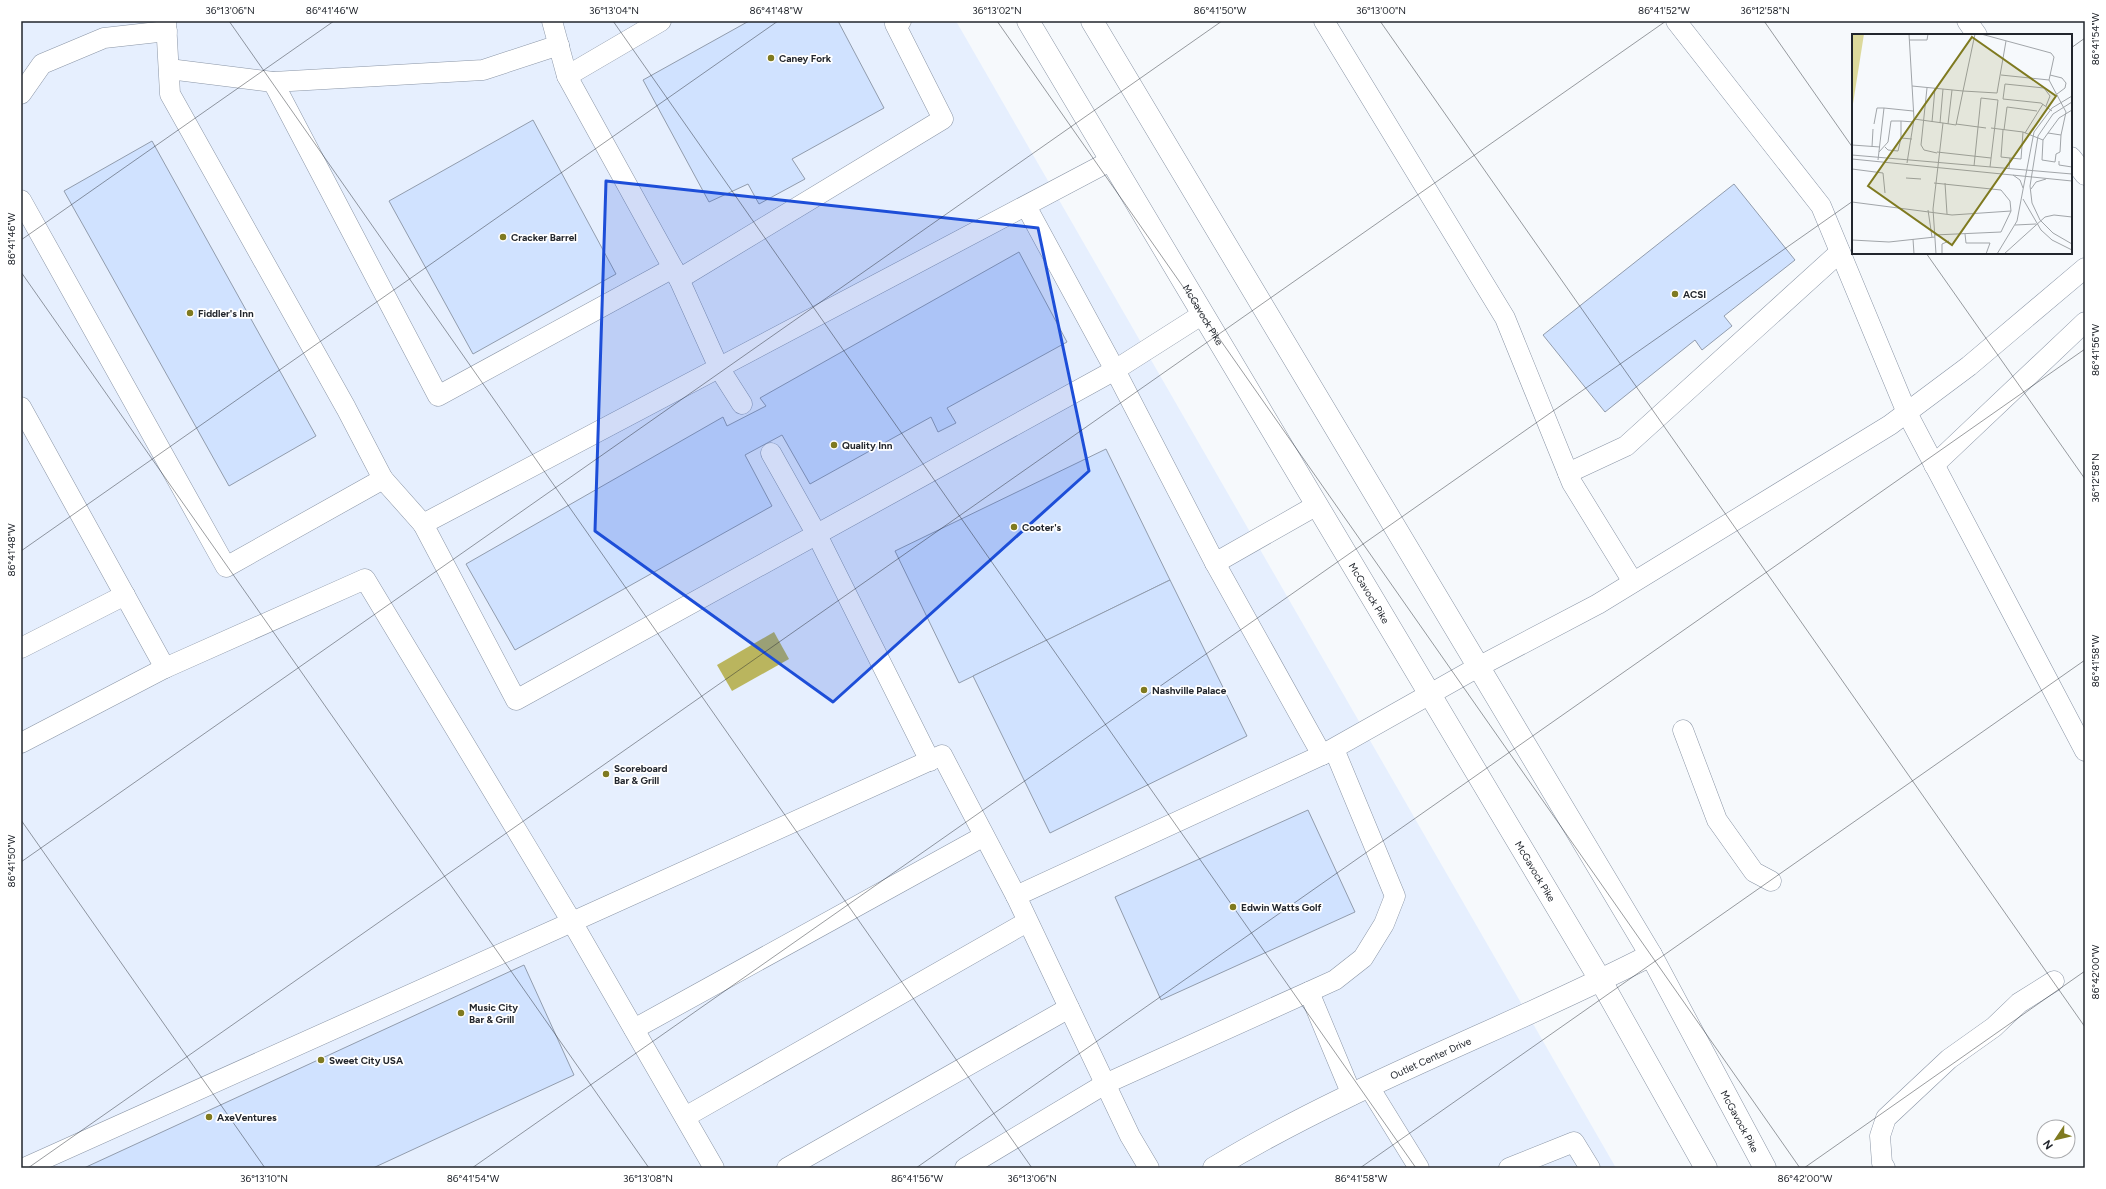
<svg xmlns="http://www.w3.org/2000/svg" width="2106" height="1189" font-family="Figtree,sans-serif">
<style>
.built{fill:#e6effe}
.water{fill:#bab55e}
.building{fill:#d0e2ff;stroke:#919cad}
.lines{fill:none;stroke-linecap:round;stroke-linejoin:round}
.service-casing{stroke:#8a95a6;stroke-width:21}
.minor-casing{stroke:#8a95a6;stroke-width:23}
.tertiary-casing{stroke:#8a95a6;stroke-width:23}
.service{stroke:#fff;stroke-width:20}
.minor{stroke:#fff;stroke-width:22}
.tertiary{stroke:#fff;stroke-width:22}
.marked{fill:#1d4ed8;fill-opacity:0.2;stroke:#1d4ed8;stroke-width:3;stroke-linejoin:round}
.ticks{fill:none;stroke:#22262d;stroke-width:1;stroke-opacity:0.45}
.poi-dot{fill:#7f7a20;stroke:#fff;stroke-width:1.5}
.labels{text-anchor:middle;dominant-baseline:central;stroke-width:3.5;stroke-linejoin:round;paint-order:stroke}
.poi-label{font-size:10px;font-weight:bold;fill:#22262d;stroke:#fff;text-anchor:start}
.street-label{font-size:10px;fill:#22262d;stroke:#fff}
.inset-road{fill:none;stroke:#a1a5a9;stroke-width:1}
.view{fill:#7f7a20;fill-opacity:0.15;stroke:#7f7a20;stroke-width:2}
.inset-edge{fill:none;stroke:#22262d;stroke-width:2}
.neatline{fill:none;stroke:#22262d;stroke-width:1.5}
.ticks-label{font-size:10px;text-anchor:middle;fill:#22262d}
</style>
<rect width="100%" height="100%" fill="#f6f9fc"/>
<polygon class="built" points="21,21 956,21 1616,1168 21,1168"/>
<polygon class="water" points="774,632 789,659 732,691 717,665"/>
<g class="building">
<polygon points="749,21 838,21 884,108 792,159 805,179 759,204 748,184 709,202 643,80"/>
<polygon points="533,120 616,274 473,354 389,201"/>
<polygon points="152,141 316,436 229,486 64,191"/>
<polygon points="1734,184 1795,260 1724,316 1732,326 1702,350 1695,340 1605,412 1543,335"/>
<polygon points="1019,252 1067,342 947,408 956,423 938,432 931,417 810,484 782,435 745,455 772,506 515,650 466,564 723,417 727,426 766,406 760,398"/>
<polygon points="1106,449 1170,580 959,683 895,551"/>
<polygon points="1170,580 1247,736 1050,833 973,676"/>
<polygon points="1308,810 1355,912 1161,1000 1115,897"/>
<polygon points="524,965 574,1075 373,1168 84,1168"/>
</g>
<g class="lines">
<g class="service-casing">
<g id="service">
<polyline points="552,21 567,76 679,279 719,368 742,404"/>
<polyline points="1324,21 1505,318 1572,483 1633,582"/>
<polyline points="1676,21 1821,206 1907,413 2085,751"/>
<polyline points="1967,21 1977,35"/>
<polyline points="169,69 273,82 483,70 559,45"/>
<polyline points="567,76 661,21"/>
<polyline points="273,82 438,396 673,268"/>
<polyline points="21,94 42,64 104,38 167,31"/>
<polyline points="2071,157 2085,175"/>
<polyline points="1112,160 423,524 516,700 1115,370 1203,314"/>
<polyline points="21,200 226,567 383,479 346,408 170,94 166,21"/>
<polyline points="1026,206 1115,370 1215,563 1322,755"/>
<polyline points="679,279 943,119 895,24 901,21"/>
<polyline points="21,407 165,668"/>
<polyline points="771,453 817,535 930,761"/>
<polyline points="1934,465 2085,322"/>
<polyline points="1568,473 1626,446 1840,252"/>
<polyline points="383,479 423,524"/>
<polyline points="1215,563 1317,505"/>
<polyline points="21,648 125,595"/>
<polyline points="1683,730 1717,820 1754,872 1771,881"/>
<polyline points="21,743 165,668 365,579 572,922 942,755 1016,896"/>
<polyline points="1309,992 1352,1095"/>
<polyline points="634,1029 984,836"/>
<polyline points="1369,1087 1419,1168"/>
<polyline points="685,1117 1027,922"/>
<polyline points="24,1168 572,922 714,1168"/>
<polyline points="787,1168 1069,1008"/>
<polyline points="965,1168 1105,1084 1335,980 1363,958 1384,924 1395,896 1334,749"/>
<polyline points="1149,1168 1130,1136 1016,896 1322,755 1478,667 1598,604 1890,425 1969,366 2085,268"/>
<polyline points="1509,1168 1574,1142 1590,1168"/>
<polyline points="1885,1168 1882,1163 1880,1136 1886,1118 1949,1059 1994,1027 2019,1003 2054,981"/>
</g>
</g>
<g class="minor-casing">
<g id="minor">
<path id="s1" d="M1214 1168C1353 1084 1507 1029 1651 955"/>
</g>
</g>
<g class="tertiary-casing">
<g id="tertiary">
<path id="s2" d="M1028 21 1601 981 1706 1168"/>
<path id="s3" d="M1092 21 1651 955 1765 1168"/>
</g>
</g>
<use href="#service" class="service"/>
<use href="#minor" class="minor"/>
<use href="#tertiary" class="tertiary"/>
</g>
<path class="marked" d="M606 181 1038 228 1089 471 833 702 595 531Z"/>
<path class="ticks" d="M229 21 1032 1168M613 21 1416 1168M997 21 1800 1168M1380 21 2085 1027M1764 21 1853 148M2071 48 2085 38M21 240 334 21M1926 253 2085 479M21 272 649 1168M21 551 778 21M21 820 265 1168M21 862 1222 21M28 1168 1666 21M472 1168 1853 201M916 1168 2085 349M1360 1168 2085 660M1804 1168 2085 971"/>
<g class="poi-dot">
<circle cx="771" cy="58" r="4"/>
<circle cx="503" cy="237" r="4"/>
<circle cx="1675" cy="294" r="4"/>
<circle cx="190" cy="313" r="4"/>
<circle cx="834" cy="445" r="4"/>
<circle cx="1014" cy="527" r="4"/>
<circle cx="1144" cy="690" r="4"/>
<circle cx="606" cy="774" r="4"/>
<circle cx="1233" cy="907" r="4"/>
<circle cx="461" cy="1013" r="4"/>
<circle cx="321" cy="1060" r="4"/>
<circle cx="209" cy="1117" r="4"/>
</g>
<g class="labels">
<g class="poi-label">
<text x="779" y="58">Caney Fork</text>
<text x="511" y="237">Cracker Barrel</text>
<text x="1683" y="294">ACSI</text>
<text x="198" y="313">Fiddler's Inn</text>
<text x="842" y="445">Quality Inn</text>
<text x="1022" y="527">Cooter's</text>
<text x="1152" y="690">Nashville Palace</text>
<text x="614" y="768">Scoreboard<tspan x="614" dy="12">Bar &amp; Grill</tspan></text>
<text x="1241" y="907">Edwin Watts Golf</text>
<text x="469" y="1007">Music City<tspan x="469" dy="12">Bar &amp; Grill</tspan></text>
<text x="329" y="1060">Sweet City USA</text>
<text x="217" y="1117">AxeVentures</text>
</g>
<g class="street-label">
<text stroke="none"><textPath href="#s2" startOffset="342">McGavock Pike</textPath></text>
<text stroke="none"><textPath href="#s2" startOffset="666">McGavock Pike</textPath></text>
<text stroke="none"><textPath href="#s2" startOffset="990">McGavock Pike</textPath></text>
<text stroke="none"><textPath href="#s1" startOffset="243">Outlet Center Drive</textPath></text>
<text stroke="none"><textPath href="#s3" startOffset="1277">McGavock Pike</textPath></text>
</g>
</g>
<g transform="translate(1852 34)">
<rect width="220" height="220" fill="#f6f9fc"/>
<path d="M0 0H12L0 76Z" fill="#dcd99b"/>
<path class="inset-road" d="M129 0 199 19 202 23 197 46 214 78 209 101M57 6H75L76 0M149 41 197 46M198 41 210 44 214 49 213 54 205 60M60 52 111 57 123 0M75 54 69 111 72 116 85 119M220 68 201 80 186 102 178 152 180 169 188 186 201 199 220 210M194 72 198 62 192 54 153 50 151 65 189 69 200 77M62 85 91 89 81 175 84 220M80 88 83 54M88 89 91 55M91 89 104 91 111 57 145 59 154 7M22 90 25 74H32M96 90 100 56M104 90 134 94M139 94 171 98 191 106 190 126 203 128 204 120 208 118 209 101 196 99 191 106M151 96 149 123 158 124 157 134M152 96 155 73 185 77M173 99 191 70M196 99 207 84 220 76M60 105 49 104V87L62 88M0 111 28 113M20 113 21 95M33 113 36 116 46 117 49 104M27 118 36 108 39 87H49M85 118 139 124M0 121 220 140M158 124 169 125 171 98M0 125 220 147M26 126 32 74 61 77M207 127V131L220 133M55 129 62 85 57 0M122 132 129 64 146 66 138 133M0 135 31 139 33 159M161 141 168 146 171 154M54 144 69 145M93 149 95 180M179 155 184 148 194 145M171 165 189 196 200 206 220 216M0 168 100 181 159 177 158 167 149 156 82 149M76 176 80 203M163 191 184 190M113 200 114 209H138L134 220M82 201 149 198 159 177M61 205 62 220M0 206 37 208 83 203M90 220V210L97 207M145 220 165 187 182 98 200 74 220 62M152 220 193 183 202 181 220 183"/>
<path class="view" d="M120 3 204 62 100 211 16 152Z"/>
<rect width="220" height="220" class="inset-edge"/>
</g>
<rect width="2106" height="1189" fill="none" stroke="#ffffff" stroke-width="44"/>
<g transform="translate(2056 1139) rotate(235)"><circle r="19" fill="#ffffff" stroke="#a7a8ab"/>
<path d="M0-3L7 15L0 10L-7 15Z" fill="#7f7a20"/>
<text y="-6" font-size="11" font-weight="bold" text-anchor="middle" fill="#22262d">N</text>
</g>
<rect x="22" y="22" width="2062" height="1145" class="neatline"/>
<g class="ticks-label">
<text x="230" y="14">36°13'06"N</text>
<text x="332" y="14">86°41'46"W</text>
<text x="614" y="14">36°13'04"N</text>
<text x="776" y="14">86°41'48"W</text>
<text x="997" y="14">36°13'02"N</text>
<text x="1220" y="14">86°41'50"W</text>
<text x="1381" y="14">36°13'00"N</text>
<text x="1664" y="14">86°41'52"W</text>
<text x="1765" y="14">36°12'58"N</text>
<text transform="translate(2095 39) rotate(-90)" y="4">86°41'54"W</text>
<text transform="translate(11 239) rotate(-90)" y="4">86°41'46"W</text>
<text transform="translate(2095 350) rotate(-90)" y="4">86°41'56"W</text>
<text transform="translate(2095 478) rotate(-90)" y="4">36°12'58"N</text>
<text transform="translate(11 550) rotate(-90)" y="4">86°41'48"W</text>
<text transform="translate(2095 661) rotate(-90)" y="4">86°41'58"W</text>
<text transform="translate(11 861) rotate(-90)" y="4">86°41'50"W</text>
<text transform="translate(2095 972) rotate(-90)" y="4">86°42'00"W</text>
<text x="264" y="1182">36°13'10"N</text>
<text x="473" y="1182">86°41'54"W</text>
<text x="648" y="1182">36°13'08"N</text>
<text x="917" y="1182">86°41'56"W</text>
<text x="1032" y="1182">36°13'06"N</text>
<text x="1361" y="1182">86°41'58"W</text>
<text x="1805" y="1182">86°42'00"W</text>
</g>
</svg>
